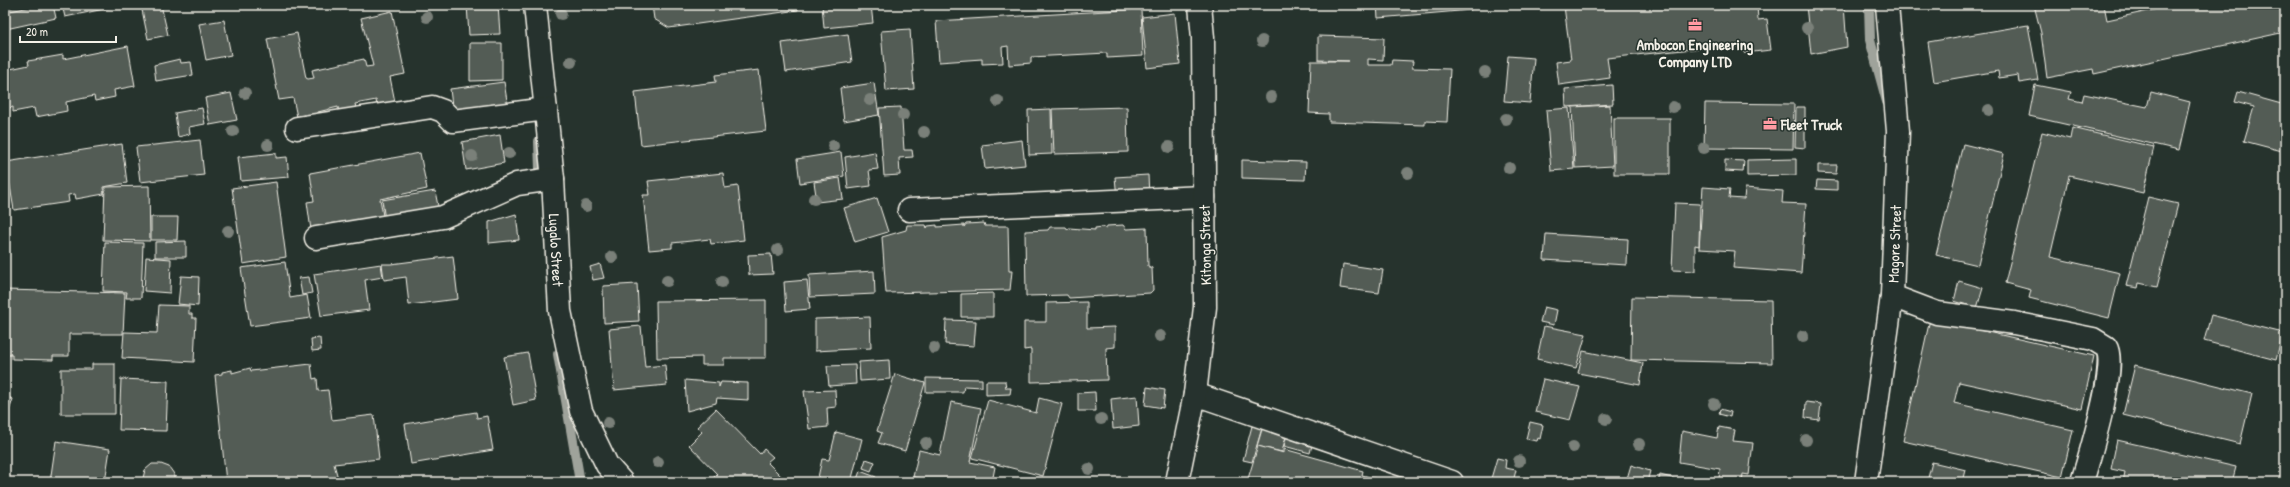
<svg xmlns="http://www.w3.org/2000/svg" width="2290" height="487" font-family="'Patrick Hand',sans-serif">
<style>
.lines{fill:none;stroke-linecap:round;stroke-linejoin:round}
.stream{stroke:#9fa39b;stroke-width:10}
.building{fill:#525c55;stroke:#f4f1e8}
.minor-casing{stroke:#f4f1e8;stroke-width:25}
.minor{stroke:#26332d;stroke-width:22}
.tree{fill:#7a8079}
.labels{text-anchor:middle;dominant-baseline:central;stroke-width:3;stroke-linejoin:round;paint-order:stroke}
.poi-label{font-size:15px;font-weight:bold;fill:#f4f1e8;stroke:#26332d}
.street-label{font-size:15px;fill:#f4f1e8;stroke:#26332d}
</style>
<rect width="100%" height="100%" fill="#26332d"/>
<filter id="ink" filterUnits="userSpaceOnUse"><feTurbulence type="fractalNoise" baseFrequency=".025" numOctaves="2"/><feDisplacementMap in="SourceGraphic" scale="8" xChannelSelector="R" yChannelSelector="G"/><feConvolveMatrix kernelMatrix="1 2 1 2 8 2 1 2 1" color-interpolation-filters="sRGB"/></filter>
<g filter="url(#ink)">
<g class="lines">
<g class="stream">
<polyline points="1869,5 1870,40 1887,102"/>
<polyline points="539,141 540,169"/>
<polyline points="558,354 580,482"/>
</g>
</g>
<g class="building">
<polygon points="5,5 28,5 5,9"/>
<polygon points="40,5 53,5 56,18 6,29 5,12"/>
<polygon points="62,5 119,5 119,6 65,17"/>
<polygon points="141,5 161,5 168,35 148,39"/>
<polygon points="467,5 498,5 500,34 469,35"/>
<polygon points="652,5 797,5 798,10 669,28 654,19"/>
<polygon points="822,5 871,5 873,23 824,28"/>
<polygon points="1377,5 1471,5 1471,10 1378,18"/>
<polygon points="1571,5 1677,5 1677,9 1705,5 1757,5 1758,20 1767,19 1771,50 1744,53 1744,46 1731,47 1731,45 1607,58 1610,78 1559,85 1556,62 1571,60 1564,6"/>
<polygon points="1806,5 1844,5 1847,47 1811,54"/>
<polygon points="2034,5 2104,5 2107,20 2176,5 2285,5 2285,32 2094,74 2093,69 2047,78 2041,33"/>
<polygon points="1141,9 1143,56 1107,58 1107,53 1031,57 1031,63 1009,65 1008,46 1002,47 1003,63 982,64 982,59 939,62 936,21"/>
<polygon points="392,11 405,74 390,77 395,102 377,106 376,100 355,104 357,111 339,113 338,107 318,112 319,117 305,120 304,115 297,117 293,98 279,100 267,39 297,33 306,78 308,79 314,78 312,70 364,59 366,67 373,66 361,18"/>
<polygon points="1175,13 1180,64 1147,68 1142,17"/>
<polygon points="224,20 231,55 206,60 199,24"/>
<polygon points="2028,25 2038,80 2019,83 2018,75 1999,78 1998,71 1934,82 1928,42"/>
<polygon points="910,29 914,89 886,91 881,31"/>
<polygon points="848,34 852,62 786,72 782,43"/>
<polygon points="1318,36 1384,38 1383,60 1368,59 1368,65 1391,65 1392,60 1413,61 1412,68 1450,69 1447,122 1425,121 1425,125 1329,122 1329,114 1309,113 1311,61 1349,61 1318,60"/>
<polygon points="5,43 10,69 29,65 28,61 63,55 63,59 128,46 135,86 114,90 115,97 95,101 94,96 66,102 67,111 36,117 34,108 13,112 13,107 5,109"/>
<polygon points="470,43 502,43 502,80 470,81"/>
<polygon points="1508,56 1534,58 1530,103 1504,101"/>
<polygon points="180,59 181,63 191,62 193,75 156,81 154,65"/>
<polygon points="759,70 766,131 641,145 635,92 716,82 715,75"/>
<polygon points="504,82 508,107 453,114 450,89"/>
<polygon points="874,83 879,115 844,121 840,88"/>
<polygon points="1612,85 1613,104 1566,107 1565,89"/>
<polygon points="2035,85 2071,92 2069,99 2082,102 2084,94 2147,107 2151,92 2190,102 2179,150 2029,116"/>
<polygon points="2238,92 2285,105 2285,139 2282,151 2244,141 2254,107 2235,102"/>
<polygon points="231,93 237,120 210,125 205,98"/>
<polygon points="1705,103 1794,104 1793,149 1704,148"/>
<polygon points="1610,105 1613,166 1575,168 1572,107"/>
<polygon points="901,107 904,150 912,150 913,157 899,158 900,175 884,176 879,108"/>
<polygon points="1127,107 1128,152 1054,154 1052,109"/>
<polygon points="1796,107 1805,107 1805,148 1795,147"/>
<polygon points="202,108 205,124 189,127 190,134 178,137 175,113"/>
<polygon points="1569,108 1574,169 1551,171 1546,110"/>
<polygon points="1051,109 1052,154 1029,155 1028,110"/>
<rect x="1614" y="118" width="56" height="56"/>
<polygon points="2072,128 2154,147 2143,193 2069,176 2050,257 2120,273 2109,318 2029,298 2031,290 2005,283 2042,132 2070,139"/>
<polygon points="500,135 504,163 466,170 462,142"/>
<polygon points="200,140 204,175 140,182 136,147"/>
<polygon points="1022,140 1025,165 985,169 982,145"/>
<polygon points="122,144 127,183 103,187 104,194 76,199 75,194 68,195 69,202 14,210 6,162"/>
<polygon points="1963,144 2004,154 1978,265 1936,255"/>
<polygon points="841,152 844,176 800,183 797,159"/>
<polygon points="875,152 878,169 869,170 871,186 848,189 845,157"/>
<polygon points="276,153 276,158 287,157 289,177 241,181 238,157"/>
<polygon points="420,153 427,189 380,199 384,221 312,237 307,202 314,201 310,173"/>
<polygon points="1796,159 1796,175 1747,176 1747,160"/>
<polygon points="1242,160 1306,162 1305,180 1242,178"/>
<polygon points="1725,160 1744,161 1743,172 1725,171"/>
<polygon points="1818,165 1837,165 1836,174 1818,173"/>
<polygon points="723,173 725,188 738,186 744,240 711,244 710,239 672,243 672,248 649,250 643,195 650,195 648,181"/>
<polygon points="1148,175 1149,196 1117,198 1115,177"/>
<polygon points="840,178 843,199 817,202 814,182"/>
<polygon points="1817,180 1837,181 1837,190 1816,189"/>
<polygon points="276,182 286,257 243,264 232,188"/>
<polygon points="149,186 150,241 103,240 105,187"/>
<polygon points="1703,187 1730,189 1729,198 1744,199 1745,188 1783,191 1782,203 1806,204 1801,273 1733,268 1735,251 1699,249"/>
<polygon points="435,191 439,211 385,220 382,200"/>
<polygon points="2148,197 2178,204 2157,287 2139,283 2138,288 2126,286"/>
<polygon points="877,198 888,232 855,242 844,208"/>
<polygon points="1675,203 1700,204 1699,246 1695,245 1695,271 1672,270"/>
<polygon points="516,214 519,240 489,243 489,222"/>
<polygon points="151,217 178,217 177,240 151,240"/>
<polygon points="984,223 985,226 1008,226 1009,271 1012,271 1010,290 886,293 882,237 906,230 907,225 926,225 927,228 928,226 937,225 937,227 964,225 964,227 966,224"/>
<polygon points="1123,225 1126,229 1147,228 1148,266 1152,268 1153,290 1150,293 1069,298 1067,295 1026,296 1025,231 1048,230 1050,227 1066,227 1068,230 1069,228 1095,230 1095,228 1103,227 1106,229 1107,226"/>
<polygon points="1546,234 1628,239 1627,265 1544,260"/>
<polygon points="186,241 186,257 155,257 155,242"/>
<polygon points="105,242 143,243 141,298 126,298 127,292 103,291"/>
<polygon points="771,254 773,274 749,275 748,255"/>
<polygon points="453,256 458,299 409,305 406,277 384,280 382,264 391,264"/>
<polygon points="146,257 171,259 170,293 144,291"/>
<polygon points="285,262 290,298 307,295 311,318 250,326 241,268"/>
<polygon points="381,264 383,277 365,280 369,310 321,316 314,274"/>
<polygon points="600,264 604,278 593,280 590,267"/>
<polygon points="1343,264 1383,270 1379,293 1340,288"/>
<polygon points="874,271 875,294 810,297 809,275"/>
<polygon points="181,276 199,277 198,306 178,304"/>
<polygon points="309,277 312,293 302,295 299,278"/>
<polygon points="807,280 810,309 786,311 784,282"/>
<polygon points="1959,281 1983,288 1977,308 1954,301"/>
<polygon points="637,284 639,321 604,323 603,286"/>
<polygon points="5,290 125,293 123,334 69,334 69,356 53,356 53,360 12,359 12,355 5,355"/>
<polygon points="993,293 993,317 961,317 961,294"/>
<polygon points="1632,297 1771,300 1772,363 1631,360"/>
<polygon points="766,300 766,358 724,358 724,365 702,365 702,357 657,358 656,301"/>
<polygon points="1087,302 1087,328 1115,327 1115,347 1106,348 1107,380 1031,382 1031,349 1024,350 1024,322 1046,322 1046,303"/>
<polygon points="159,305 189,306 189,314 192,314 192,318 196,318 194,362 122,358 124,332 157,333"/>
<polygon points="1544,307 1557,310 1554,325 1540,322"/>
<polygon points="2211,315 2283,333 2276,360 2204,341"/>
<polygon points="870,317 871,348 815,351 815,319"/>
<polygon points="1930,319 2094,356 2082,409 1959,382 1954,403 2073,430 2062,477 1903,441"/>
<polygon points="946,320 976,321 974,346 945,344"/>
<polygon points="641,326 645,367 665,365 667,385 614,390 609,329"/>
<polygon points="1544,326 1586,334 1576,368 1537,359"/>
<polygon points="320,338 321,350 312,351 311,339"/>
<polygon points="1583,351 1643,363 1640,385 1578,373"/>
<polygon points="528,353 536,400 513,405 504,357"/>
<polygon points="889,360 890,379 860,381 859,362"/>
<polygon points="92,364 115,364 115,414 61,414 61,369 92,369"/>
<polygon points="311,364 313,379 317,378 318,391 328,390 332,420 374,415 379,459 334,464 339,482 226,482 215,375 222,374 222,372 232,370 232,373 250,368 251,371"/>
<polygon points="855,365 856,384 829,386 827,366"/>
<polygon points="2135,365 2252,394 2240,444 2123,415"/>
<polygon points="895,374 925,383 905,451 878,443 882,433 877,431"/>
<polygon points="926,378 982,379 982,387 964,386 963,392 926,392"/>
<polygon points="121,379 168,381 166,431 119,430"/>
<polygon points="1543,379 1580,387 1570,420 1535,412"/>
<polygon points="685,380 719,383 719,387 721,382 748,383 748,400 717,398 716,403 687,411"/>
<polygon points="986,381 1005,381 1006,388 1011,388 1010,394 986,395"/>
<polygon points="1147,387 1165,390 1163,408 1145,405"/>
<polygon points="835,390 836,407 827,408 828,427 809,429 804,391"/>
<polygon points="1095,392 1096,411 1078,411 1078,393"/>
<polygon points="5,396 13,399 5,423"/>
<polygon points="1137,396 1139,426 1113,429 1111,399"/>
<polygon points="1039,398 1062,404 1043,476 972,458 988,400 1036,413"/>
<polygon points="951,402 981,408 970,462 995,467 992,482 941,482 913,477 919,450 940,455"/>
<polygon points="1806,402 1821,404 1819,420 1805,418"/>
<polygon points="716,409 760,454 764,449 773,457 767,462 787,482 716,482 713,478 717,474 689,445 702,432 697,427"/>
<polygon points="1720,409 1731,412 1730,417 1719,414"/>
<polygon points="476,412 477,418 487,416 493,450 411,464 405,424"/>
<polygon points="1530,422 1543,425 1540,439 1538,438 1537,441 1526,439"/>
<polygon points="1252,426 1262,428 1252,462 1243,460"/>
<polygon points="1263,426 1287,432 1282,452 1257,446"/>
<polygon points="1719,427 1735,430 1733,441 1753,443 1749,475 1743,474 1742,482 1722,482 1722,479 1719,479 1720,469 1679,462 1682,431 1717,438"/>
<polygon points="836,432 862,439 851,482 817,482 822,459 829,460"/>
<polygon points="1287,434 1313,441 1310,453 1284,446"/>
<polygon points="2117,440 2236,467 2232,482 2123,482 2125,472 2111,469"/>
<polygon points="56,441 110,449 105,482 50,482"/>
<polygon points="1258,446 1284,453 1284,449 1363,471 1362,475 1390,482 1247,482"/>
<polygon points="1497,458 1506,460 1505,468 1516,470 1513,482 1490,482"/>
<polygon points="866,459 875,462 871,471 863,468"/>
<polygon points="1932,462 1966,470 1963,482 1927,482"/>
<polygon points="152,464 161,464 169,467 174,474 174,482 142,482 145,470"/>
<polygon points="1631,465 1650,471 1647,482 1626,482"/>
<polygon points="860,471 876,477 875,482 856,482"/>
<polygon points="1660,475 1688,482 1658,482"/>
</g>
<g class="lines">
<g class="minor-casing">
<g id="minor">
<path id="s1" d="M535 5 553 179 560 311 581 411 607 465 622 482"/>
<polyline points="297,128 432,107 443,111 453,121 546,109"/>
<polyline points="909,210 1204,197"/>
<polyline points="316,238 443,217 517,184 553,179"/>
<path d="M1892 296 1937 313 2014 323 2093 339 2106 347C2118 365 2089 458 2082 482"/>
<polyline points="1195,394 1452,482"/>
<polyline points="1177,482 1195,394 1205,307 1203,38 1200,5"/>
<path id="s2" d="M1866 482 1892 296 1898 131 1887 5"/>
</g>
</g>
<use href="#minor" class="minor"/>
</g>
<g class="tree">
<circle cx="561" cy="14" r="6"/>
<circle cx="427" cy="17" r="6"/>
<circle cx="1807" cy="28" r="6"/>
<circle cx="1262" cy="41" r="6"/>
<circle cx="571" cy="62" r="6"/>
<circle cx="1485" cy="72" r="6"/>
<circle cx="245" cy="93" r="6"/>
<circle cx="1271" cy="97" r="6"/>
<circle cx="870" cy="100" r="6"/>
<circle cx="998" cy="101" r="6"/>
<circle cx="1673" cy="107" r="6"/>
<circle cx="1989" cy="110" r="6"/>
<circle cx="903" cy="115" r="6"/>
<circle cx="1506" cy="119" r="6"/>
<circle cx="233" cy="131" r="6"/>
<circle cx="924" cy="132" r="6"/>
<circle cx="268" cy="145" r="6"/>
<circle cx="833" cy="146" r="6"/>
<circle cx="1169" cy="147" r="6"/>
<circle cx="1704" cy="148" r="6"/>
<circle cx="509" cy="153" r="6"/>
<circle cx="472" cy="156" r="6"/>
<circle cx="1509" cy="168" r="6"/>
<circle cx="1408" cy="173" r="6"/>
<circle cx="814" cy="199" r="6"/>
<circle cx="586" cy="206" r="6"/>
<circle cx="228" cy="231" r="6"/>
<circle cx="778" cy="250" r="6"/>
<circle cx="612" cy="257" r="6"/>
<circle cx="667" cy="281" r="6"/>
<circle cx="722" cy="282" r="6"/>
<circle cx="1160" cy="336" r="6"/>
<circle cx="1803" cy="336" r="6"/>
<circle cx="934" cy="348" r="6"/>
<circle cx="1714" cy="404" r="6"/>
<circle cx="1101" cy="419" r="6"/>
<circle cx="1606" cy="419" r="6"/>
<circle cx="608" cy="423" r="6"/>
<circle cx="1806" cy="440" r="6"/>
<circle cx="926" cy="443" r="6"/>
<circle cx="1639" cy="444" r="6"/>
<circle cx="1573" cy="447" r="6"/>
<circle cx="1519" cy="461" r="6"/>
<circle cx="658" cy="462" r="6"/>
<circle cx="1089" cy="469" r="6"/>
</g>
</g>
<defs>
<g id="office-bare" transform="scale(1.08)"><path d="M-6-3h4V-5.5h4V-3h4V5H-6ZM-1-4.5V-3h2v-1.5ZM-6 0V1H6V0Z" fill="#ff9aa2" stroke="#26332d" stroke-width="2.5" paint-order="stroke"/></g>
</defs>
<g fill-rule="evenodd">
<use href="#office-bare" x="1695" y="25"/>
<use href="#office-bare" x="1770" y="124"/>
</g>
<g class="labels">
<g class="poi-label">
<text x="1695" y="44">Ambocon Engineering<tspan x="1695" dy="17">Company LTD</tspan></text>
<text x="1781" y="124" text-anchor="start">Fleet Truck</text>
</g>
<g class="street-label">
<text stroke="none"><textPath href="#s2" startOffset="240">Magore Street</textPath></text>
<text transform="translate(1205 245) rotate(-91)">Kitonga Street</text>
<text stroke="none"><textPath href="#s1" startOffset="246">Lugalo Street</textPath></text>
</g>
</g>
<rect width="2290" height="487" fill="none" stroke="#26332d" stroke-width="20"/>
<rect x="10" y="10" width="2270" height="467" fill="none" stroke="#f4f1e8" stroke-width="1.5" filter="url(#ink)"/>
<path d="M20 36v6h96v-6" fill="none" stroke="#f4f1e8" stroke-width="2"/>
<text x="26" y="36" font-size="12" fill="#f4f1e8" stroke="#26332d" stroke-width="3" paint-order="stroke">20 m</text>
</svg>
